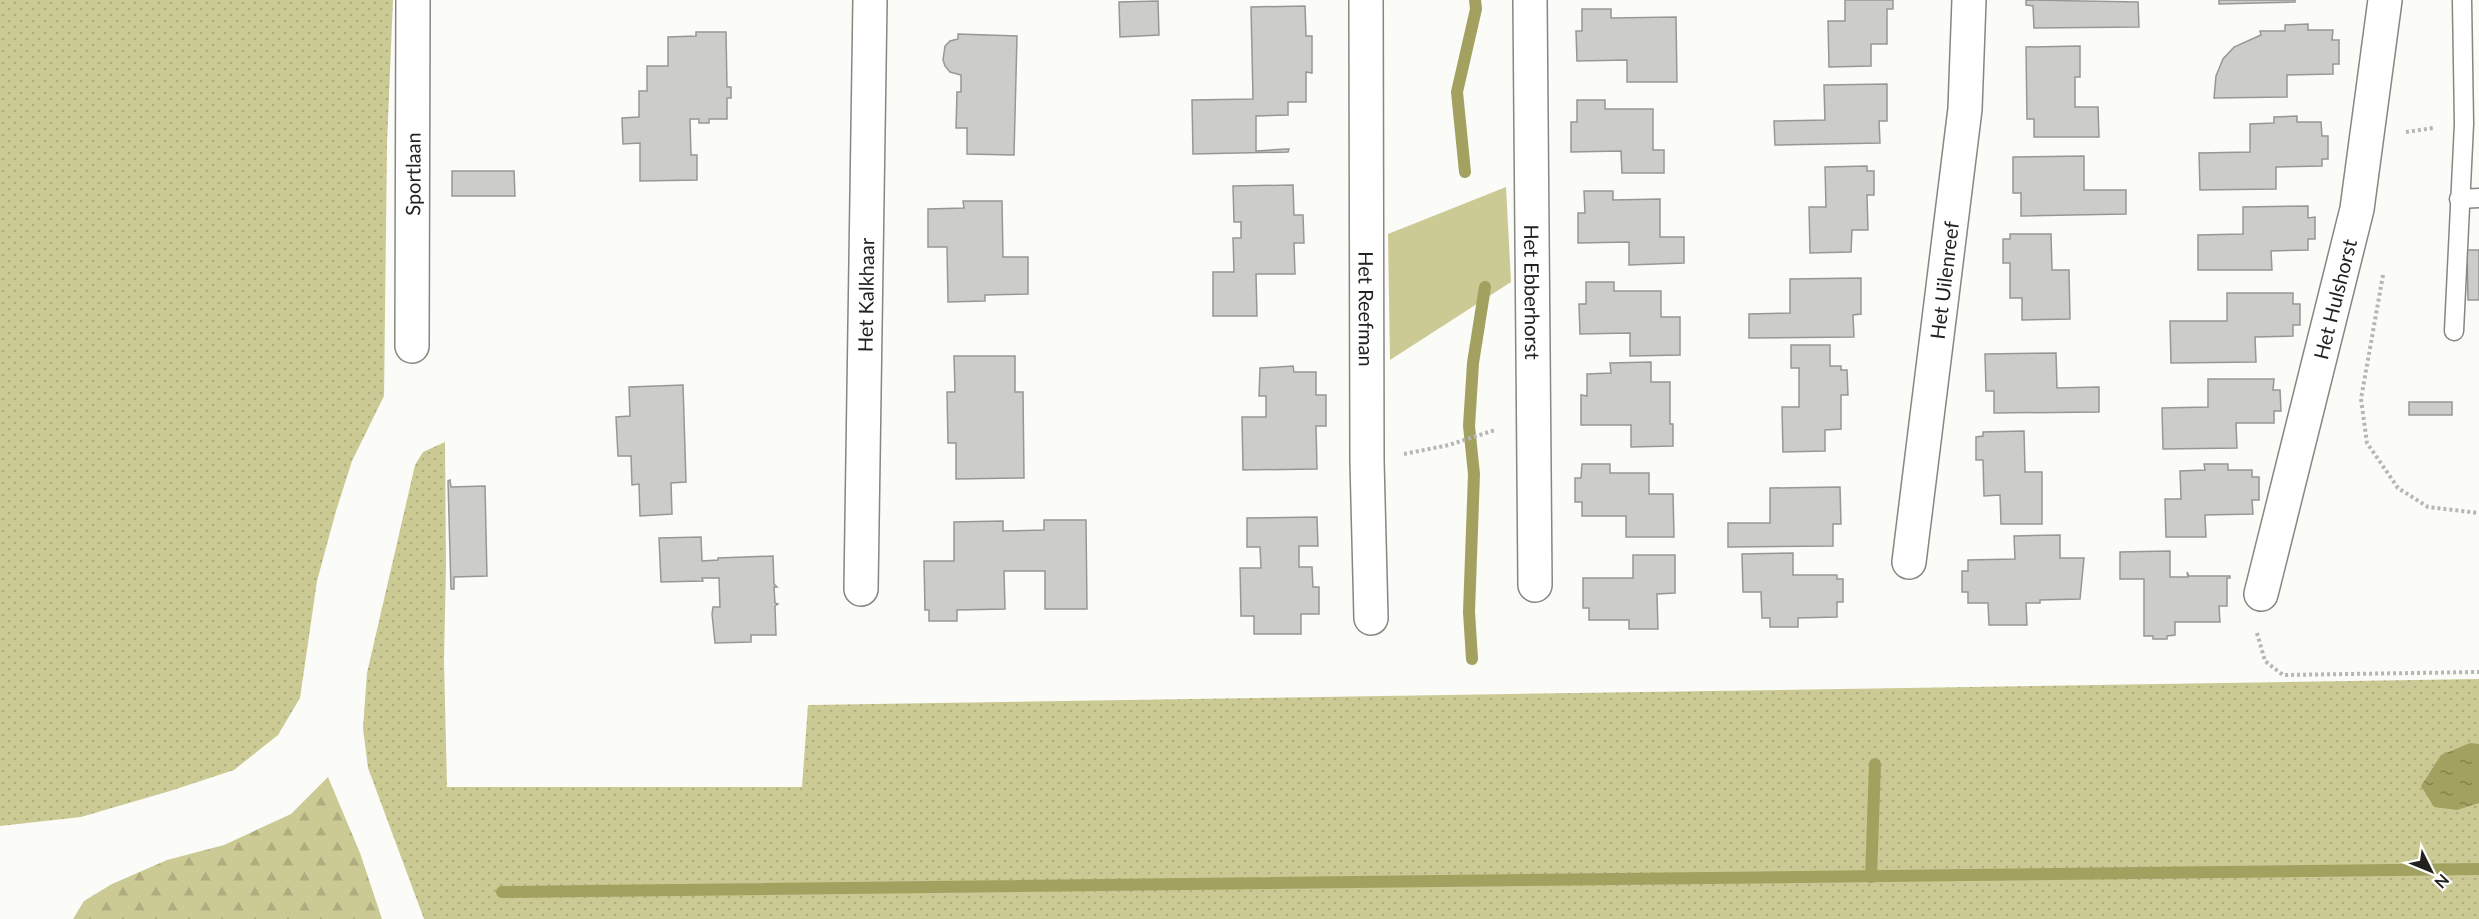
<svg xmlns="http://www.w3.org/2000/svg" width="2479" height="919" font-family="Lato,sans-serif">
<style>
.grass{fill:url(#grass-dots)}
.forest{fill:url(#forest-firs)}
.green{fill:#ccca94}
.water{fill:url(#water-ripples)}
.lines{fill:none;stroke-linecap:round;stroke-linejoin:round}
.stream{stroke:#a3a160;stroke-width:12}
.building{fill:#ccccc9;stroke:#979895;stroke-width:1.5}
.lane-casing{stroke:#868683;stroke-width:21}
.street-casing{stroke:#868683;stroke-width:36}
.path{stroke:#b6b6b3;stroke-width:4;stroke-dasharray:3 3;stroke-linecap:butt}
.lane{stroke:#fff;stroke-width:18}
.street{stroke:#fff;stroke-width:33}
.labels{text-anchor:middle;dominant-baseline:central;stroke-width:5;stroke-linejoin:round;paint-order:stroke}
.street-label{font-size:20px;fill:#21211f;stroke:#fffffe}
</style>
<defs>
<pattern id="grass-dots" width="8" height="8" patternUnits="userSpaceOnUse" patternTransform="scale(1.5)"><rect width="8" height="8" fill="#ccca94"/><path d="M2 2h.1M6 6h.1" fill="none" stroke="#afad7f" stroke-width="1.8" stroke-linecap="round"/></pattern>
<pattern id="forest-firs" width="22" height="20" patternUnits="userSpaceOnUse" patternTransform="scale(1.5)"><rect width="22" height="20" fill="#ccca94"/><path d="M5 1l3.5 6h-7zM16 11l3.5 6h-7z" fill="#afad7f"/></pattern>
<pattern id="water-ripples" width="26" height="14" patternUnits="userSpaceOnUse" patternTransform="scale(1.5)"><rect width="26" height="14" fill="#a3a160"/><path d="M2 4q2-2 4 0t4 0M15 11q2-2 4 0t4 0" fill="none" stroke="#84834f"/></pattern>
</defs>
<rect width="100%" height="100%" fill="#fbfbf8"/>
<g class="grass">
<polygon points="0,0 393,0 387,143 384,396 352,461 336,511 317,581 300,698 278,735 234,770 170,791 81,817 0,826"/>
<polygon points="445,442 446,565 444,660 447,787 802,787 808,705 2479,679 2479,919 424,919 368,768 363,728 367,673 415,465 423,452"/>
</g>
<polygon class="forest" points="328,777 360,853 382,919 73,919 84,901 112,884 167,860 224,845 291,814"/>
<polygon class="green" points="1506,187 1511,282 1390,360 1388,234"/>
<polygon class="water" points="2470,743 2479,744 2479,803 2457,810 2434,807 2421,786 2441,755"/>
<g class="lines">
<g class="stream">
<polyline points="1465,172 1457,92 1476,9 1475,0"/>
<polyline points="1472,659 1469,612 1474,474 1469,426 1473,363 1485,287"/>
<polyline points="1871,877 1875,764"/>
<polyline points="502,892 2479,869"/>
</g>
</g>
<g class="building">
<polygon points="1845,0 1893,0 1893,9 1887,9 1887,44 1871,44 1871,66 1829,67 1828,21 1845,21"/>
<polygon points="2026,0 2138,2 2139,27 2034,28 2033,6 2026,5"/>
<polygon points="2219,0 2295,0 2295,2 2219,4"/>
<polygon points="1158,1 1159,35 1120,37 1119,2"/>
<polygon points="1305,6 1306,36 1312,36 1312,73 1306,72 1306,102 1288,102 1288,115 1256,116 1256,151 1286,149 1289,149 1288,152 1193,154 1192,100 1253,99 1251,7"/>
<polygon points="1582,9 1611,9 1611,18 1676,17 1677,82 1627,82 1627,60 1577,61 1576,31 1582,31"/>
<polygon points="2308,24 2308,30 2333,30 2332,40 2339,40 2339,64 2333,64 2333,74 2287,75 2287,97 2214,98 2216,76 2223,59 2234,47 2261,35 2260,31 2285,31 2285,25"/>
<polygon points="696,32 726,32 727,87 731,87 731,98 727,98 727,119 709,119 709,123 699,123 699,119 690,119 691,155 697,155 697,180 640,181 640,143 623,144 622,118 639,117 639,91 647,91 647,66 668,66 668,37 696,36"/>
<polygon points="958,34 1017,36 1014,155 967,154 967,128 956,128 957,92 961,92 961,75 950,72 945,66 943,60 945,46 950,41 958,39"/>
<polygon points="2080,46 2080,77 2075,77 2075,107 2098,107 2099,137 2034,137 2034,119 2027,119 2026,47"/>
<polygon points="1887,84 1887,121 1879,121 1880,143 1775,145 1774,121 1825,120 1824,85"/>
<polygon points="1577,100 1605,100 1605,109 1653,109 1653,150 1664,150 1664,173 1622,173 1621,151 1571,152 1571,122 1577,122"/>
<polygon points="2297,116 2297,122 2321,122 2322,136 2328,136 2328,159 2322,159 2322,166 2276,167 2276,189 2200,190 2199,153 2250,152 2250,124 2274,123 2274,117"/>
<polygon points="2084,156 2084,190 2126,190 2126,214 2021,216 2021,193 2013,193 2013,157"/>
<polygon points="1867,166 1867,171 1874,171 1874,195 1867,195 1868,230 1852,230 1851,252 1810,253 1809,207 1826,207 1825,167"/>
<polygon points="452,171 514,171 515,196 452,196"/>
<polygon points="1293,185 1294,215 1303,215 1304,243 1294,243 1295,274 1256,274 1257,316 1213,316 1213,272 1234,272 1233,238 1241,238 1241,222 1234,222 1233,186"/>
<polygon points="1584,191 1613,191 1613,200 1660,199 1660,237 1684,237 1684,263 1629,265 1629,242 1578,243 1578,213 1585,213"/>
<polygon points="963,201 1002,201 1003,257 1028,257 1028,294 985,295 985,301 948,302 947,247 928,247 928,209 964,208"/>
<polygon points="2308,206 2308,218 2315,217 2315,239 2308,239 2308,250 2271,251 2272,270 2198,270 2198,235 2243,234 2243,207"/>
<polygon points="2010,234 2051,234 2052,270 2069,270 2070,319 2022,320 2022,298 2010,298 2010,263 2003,263 2003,239 2010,239"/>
<polygon points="2467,250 2479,250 2479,300 2468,300"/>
<polygon points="1861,278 1861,314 1853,315 1854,337 1749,338 1749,314 1790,313 1790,279"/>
<polygon points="1586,282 1614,282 1614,291 1661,291 1661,317 1680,317 1680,355 1630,356 1630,333 1580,334 1579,304 1586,304"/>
<polygon points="2227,293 2293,293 2293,304 2300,304 2300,325 2293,325 2293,336 2255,337 2256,362 2171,363 2170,321 2227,321"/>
<polygon points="1791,345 1830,345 1830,366 1841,366 1841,370 1847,370 1848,395 1841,395 1841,429 1825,430 1825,451 1783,452 1782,407 1799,407 1799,368 1791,368"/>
<polygon points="2056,353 2057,388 2099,387 2099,412 1994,413 1994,391 1986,391 1985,354"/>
<polygon points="954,356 1015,356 1015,392 1023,392 1024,478 956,479 956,443 948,443 947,392 955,392"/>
<polygon points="1651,362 1651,382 1670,382 1670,424 1673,424 1673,446 1631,447 1631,425 1581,425 1581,395 1587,396 1587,374 1611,373 1610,363"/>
<polygon points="1293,366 1294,372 1316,372 1316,395 1326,395 1326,426 1316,426 1317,469 1243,470 1242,417 1266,417 1266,396 1259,396 1260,368"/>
<polygon points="2208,379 2274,379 2273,390 2280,390 2281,411 2274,411 2274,423 2236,423 2237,448 2163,449 2162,408 2208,407"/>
<polygon points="683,385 686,482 671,483 672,514 640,516 639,484 632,485 631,456 618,456 616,417 630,416 629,387"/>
<rect x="2409" y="402" width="43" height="13"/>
<polygon points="2024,431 2025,472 2042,472 2042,524 2001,524 2000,495 1984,496 1983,460 1976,460 1976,437 1983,436 1983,432"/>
<polygon points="1582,464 1610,464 1610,473 1649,473 1649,494 1673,494 1674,537 1626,537 1626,516 1582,516 1582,502 1575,502 1575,478 1581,478"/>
<polygon points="2204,464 2228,464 2228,470 2252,470 2252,477 2259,477 2259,500 2252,500 2253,514 2205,515 2206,537 2166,537 2165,499 2181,499 2180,471 2205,470"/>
<polygon points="450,480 451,487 485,486 487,576 454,577 454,589 451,589 448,481"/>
<polygon points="1840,487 1841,524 1833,524 1833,546 1728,547 1728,523 1770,523 1770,488"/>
<polygon points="1317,517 1318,546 1299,546 1299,567 1312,567 1313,587 1319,587 1319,614 1301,614 1301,634 1254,634 1254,616 1241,616 1240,568 1261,568 1260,547 1247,547 1247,518"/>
<polygon points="1044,520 1086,520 1087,609 1045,609 1045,571 1004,571 1005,609 957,610 957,621 929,621 929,610 925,610 924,561 954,561 954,522 1003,521 1003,531 1044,530"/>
<polygon points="2060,535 2060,558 2084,558 2080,599 2040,600 2040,603 2026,603 2027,625 1989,625 1988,603 1968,603 1968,592 1962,592 1962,571 1968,571 1968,560 2015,559 2014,536"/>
<polygon points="701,537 702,561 718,560 718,558 773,556 774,584 777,587 774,587 775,603 778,604 775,606 776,635 751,635 751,642 715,643 712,614 713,607 720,607 719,578 702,578 703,581 661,582 659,538"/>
<polygon points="2170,551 2170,577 2188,577 2187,572 2189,576 2230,576 2230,578 2227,578 2227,606 2219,606 2220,622 2175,622 2175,635 2167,636 2167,639 2153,639 2153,636 2144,636 2144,579 2120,579 2120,552"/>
<polygon points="1793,553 1793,575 1837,575 1837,579 1843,579 1843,602 1837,602 1837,617 1798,618 1798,627 1770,627 1770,618 1762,618 1761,592 1743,592 1742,554"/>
<polygon points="1633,555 1675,555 1675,593 1657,594 1658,629 1629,629 1629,620 1589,620 1589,608 1583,608 1583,578 1633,578"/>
</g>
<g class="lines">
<g class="lane-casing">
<g id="lane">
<polyline points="2459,199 2479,198"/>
<polyline points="2454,331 2464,124 2462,0"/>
</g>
</g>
<g class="street-casing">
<g id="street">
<path id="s1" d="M1366 0 1367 461 1371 618"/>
<path id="s2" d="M1530 0 1535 585"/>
<path id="s3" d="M412 346 413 0"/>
<path id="s4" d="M1909 562 1965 109 1969 0"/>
<path id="s5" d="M861 589 870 0"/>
<path id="s6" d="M2261 594 2357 209 2385 0"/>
</g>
</g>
<g class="path">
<polyline points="2406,132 2433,128"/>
<polyline points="2383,275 2361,399 2367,443 2398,488 2428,507 2479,513"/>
<polyline points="1404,454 1449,445 1495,430"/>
<polyline points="2257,633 2265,661 2283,675 2479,672"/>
</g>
<use href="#lane" class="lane"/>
<use href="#street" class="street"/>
</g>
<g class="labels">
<g class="street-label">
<text stroke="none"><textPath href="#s3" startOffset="172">Sportlaan</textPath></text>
<text stroke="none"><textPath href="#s4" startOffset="284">Het Uilenreef</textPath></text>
<text stroke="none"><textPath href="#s2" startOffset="292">Het Ebberhorst</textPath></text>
<text stroke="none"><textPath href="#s5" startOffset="294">Het Kalkhaar</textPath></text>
<text stroke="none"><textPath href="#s6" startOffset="304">Het Hulshorst</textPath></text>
<text stroke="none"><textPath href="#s1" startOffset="309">Het Reefman</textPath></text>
</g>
</g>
<g transform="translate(2431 871) rotate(133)" stroke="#fffffe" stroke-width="4.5" paint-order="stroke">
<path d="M0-4.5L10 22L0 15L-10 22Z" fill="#21211f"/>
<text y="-9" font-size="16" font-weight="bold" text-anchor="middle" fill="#21211f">N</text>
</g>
</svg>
